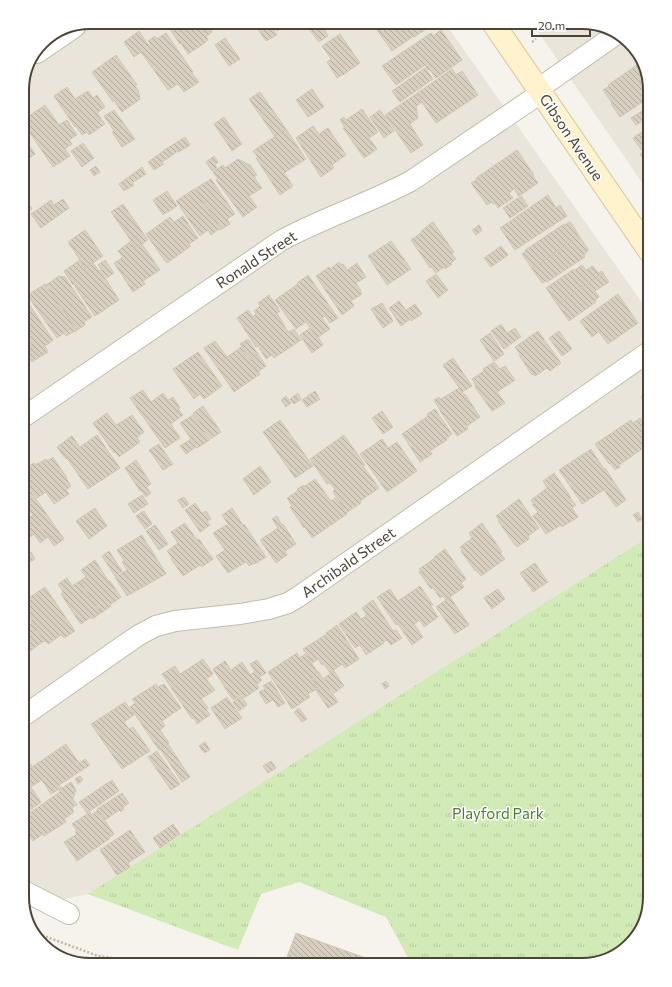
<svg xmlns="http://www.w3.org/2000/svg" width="672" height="987" font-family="Commissioner,sans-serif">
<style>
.residential{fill:#eae5da}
.education{fill:#efe8d6}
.park{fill:url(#park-tufts)}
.building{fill:url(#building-back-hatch);stroke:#d3c7b4}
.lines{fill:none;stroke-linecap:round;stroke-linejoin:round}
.street-casing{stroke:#c2bbae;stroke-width:22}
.secondary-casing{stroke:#d6c79b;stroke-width:24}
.path{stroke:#c4b79f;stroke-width:2.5;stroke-dasharray:2 2;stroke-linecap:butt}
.street{stroke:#fff;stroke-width:20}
.secondary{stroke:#fff3cd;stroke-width:22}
.labels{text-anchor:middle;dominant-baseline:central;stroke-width:3;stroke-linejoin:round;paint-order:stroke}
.street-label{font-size:15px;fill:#4b4439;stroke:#fff}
.park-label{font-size:15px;fill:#4a7f2a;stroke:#fff}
.rim{fill:none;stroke:#4b4439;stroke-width:2}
</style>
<defs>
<pattern id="park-tufts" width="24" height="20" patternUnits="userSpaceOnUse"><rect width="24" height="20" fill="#d2eab5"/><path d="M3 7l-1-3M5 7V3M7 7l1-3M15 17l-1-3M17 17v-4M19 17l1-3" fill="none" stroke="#b6ca9c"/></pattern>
<pattern id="building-back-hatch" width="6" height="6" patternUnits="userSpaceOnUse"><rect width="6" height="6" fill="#d8cfc1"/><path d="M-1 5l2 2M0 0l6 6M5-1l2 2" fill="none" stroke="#b1aa9e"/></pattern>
</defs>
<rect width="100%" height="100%" fill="#f6f3ec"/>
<g class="residential">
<polygon points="586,22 616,31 641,56 650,90 650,194 532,23"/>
<polygon points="445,23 650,314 650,544 88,894 25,908 22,897 22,86 42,42 64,27"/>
</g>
<polygon class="education" points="46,946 98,965 86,965 53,954"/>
<polygon class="park" points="650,536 650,897 641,931 616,956 582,965 412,965 386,917 299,882 261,894 238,950 88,894"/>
<g class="building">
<polygon points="386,24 431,24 424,29 425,30 414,37 414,36 392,51 377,30"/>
<polygon points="236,25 230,29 228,26 224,29 223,27 222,27 220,26"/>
<polygon points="255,25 270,25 277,35 266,41"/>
<polygon points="273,25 287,25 277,31"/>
<polygon points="306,25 324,25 326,28 324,29 328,36 319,42"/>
<polygon points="168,26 208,26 212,32 206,37 208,39 206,42 188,54 181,43 180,44"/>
<polygon points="441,30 462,60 436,78 431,71 430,71 429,69 428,70 425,65 396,85 382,66 431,33 433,36"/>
<polygon points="139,31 148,45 150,43 148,41 155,36 157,39 166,33 193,72 192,73 199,82 184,92 178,84 168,90 141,52 134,57 124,42"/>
<polygon points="340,34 360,63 343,75 343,74 337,78 327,62 331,59 322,46"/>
<polygon points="225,38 240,59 229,66 215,45"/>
<polygon points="116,55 137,85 135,86 138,90 140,99 122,112 114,101 113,102 92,72"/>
<polygon points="637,65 642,72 645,70 650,90 650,97 620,117 611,104 612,103 603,90 609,86 608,85"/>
<polygon points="425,68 433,79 400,102 392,91"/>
<polygon points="452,69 456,75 462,71 478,95 436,123 416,94"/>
<polygon points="67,87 75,99 88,91 93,98 97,95 105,107 97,113 105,124 89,135 87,132 82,135 76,126 75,127 54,96"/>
<polygon points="312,89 324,107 308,117 296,100"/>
<polygon points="260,92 286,129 275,137 249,99"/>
<polygon points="416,94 422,102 416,106 418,118 410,124 423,145 411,153 385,115"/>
<polygon points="45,105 59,125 67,120 77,135 69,140 72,144 65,149 70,156 53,167 22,121"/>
<polygon points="362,109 378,132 369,138 377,149 364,158 343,128 345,128 340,120 344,117 346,120"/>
<polygon points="645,109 650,116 636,125 631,118"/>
<polygon points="114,110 135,139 122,147 112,132 114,131 104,116"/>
<polygon points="380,110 394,131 384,138 370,117"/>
<polygon points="224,117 242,144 232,151 214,124"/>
<polygon points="313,126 319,134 328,128 346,155 332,165 334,168 321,177 296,138"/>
<polygon points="650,126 650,169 640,154 643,152 633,138"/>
<polygon points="286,129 306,159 284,173 293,186 280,195 256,158 258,157 253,151"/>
<polygon points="22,135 35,154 22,163"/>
<polygon points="185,137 190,145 179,152 178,151 171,156 166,149"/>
<polygon points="83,143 94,158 82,167 71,151"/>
<polygon points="166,149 171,156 162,162 164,164 154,170 148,162"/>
<polygon points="517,150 534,175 533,176 538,183 519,196 514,189 509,193 513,198 498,208 495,203 493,204 492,202 487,205 471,183 476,180 476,178"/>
<polygon points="214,156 218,162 215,165 217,168 212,171 206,162"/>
<polygon points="238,159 250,165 257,175 254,177 262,188 249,196 257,207 243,217 216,180 218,179 213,172 223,165 225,168"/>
<polygon points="96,166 100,172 94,176 90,170"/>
<polygon points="142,167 146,174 132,183 134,185 124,191 119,184"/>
<polygon points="211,179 235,214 227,219 230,224 222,229 195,189"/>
<polygon points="22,181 27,187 22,191"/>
<polygon points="194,189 222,229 220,230 219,229 211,235 208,230 200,236 176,201"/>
<polygon points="167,191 177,206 163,215 153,200"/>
<polygon points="23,195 32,209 27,212 22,205 22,196"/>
<polygon points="548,195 556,208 560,205 567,216 515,250 500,228"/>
<polygon points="521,196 528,206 510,218 503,208"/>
<polygon points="63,199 69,208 41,228 31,214 51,200 54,205"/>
<polygon points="123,204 148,240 136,248 111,212"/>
<polygon points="183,216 198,238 189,244 191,246 167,263 165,261 146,234 170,217 174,222"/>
<polygon points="433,222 454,252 452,254 456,259 451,263 452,264 445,269 444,267 436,273 431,267 430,268 411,240 422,232 421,231"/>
<polygon points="569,222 570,222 572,224 579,236 532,269 522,254 526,251 525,250 564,224 565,225"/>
<polygon points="479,225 482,230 476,235 472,230"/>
<polygon points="85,230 103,256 85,268 68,242"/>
<polygon points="579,236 588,249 588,251 584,255 585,257 547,282 546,281 542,283 532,269"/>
<polygon points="131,241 136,248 142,244 160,270 143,281 145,284 133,292 114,263 123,257 118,251"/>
<polygon points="391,241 411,269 387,285 371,261 371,260 368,256"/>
<polygon points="501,246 508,255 491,267 484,258"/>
<polygon points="80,260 85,268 93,263 99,271 100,270 119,300 95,316 75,287 76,287 74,284 73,285 64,271"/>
<polygon points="105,260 114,273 107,278 98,265"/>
<polygon points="339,262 342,265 343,264 347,270 357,263 366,277 356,283 361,291 360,291 362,294 351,301 354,306 342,315 316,276 329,267 330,269"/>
<polygon points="582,265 586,270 593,266 598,273 602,271 603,273 557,304 546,288 574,269 575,270"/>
<polygon points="603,273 609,282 595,291 599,297 595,300 596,302 569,321 557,304"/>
<polygon points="436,274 448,290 438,298 426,281"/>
<polygon points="308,275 338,318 330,323 325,316 322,318 330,329 317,338 306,322 296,329 275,300 298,284 297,283"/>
<polygon points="59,276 65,277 92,317 84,322 85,325 77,330 46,285"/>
<polygon points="45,284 77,330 75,332 75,331 66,336 64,333 57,338 30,299 31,293"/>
<polygon points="618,294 638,323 608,344 599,332 592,337 580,321"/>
<polygon points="269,295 280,311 277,313 288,332 294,329 301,340 274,358 272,355 266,359 258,346 256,347 237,318 248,310 253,317 256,314 254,311 260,306 258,303"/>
<polygon points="24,301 27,301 53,340 45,346 48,352 40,357 22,330 22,302"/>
<polygon points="399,301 406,310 415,304 422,314 411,321 410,319 401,326 389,308"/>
<polygon points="382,303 393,321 383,328 371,309"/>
<polygon points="501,324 507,333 515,328 521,337 504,349 491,331"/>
<polygon points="310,328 317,338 318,337 323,345 312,353 300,335"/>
<polygon points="22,330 40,357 32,362 29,357 22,362"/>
<polygon points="538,331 561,363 550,371 547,368 535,376 533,374 532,375 519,355 520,354 515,347"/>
<polygon points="559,331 572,349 562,356 549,338"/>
<polygon points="490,333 504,354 494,361 480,340"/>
<polygon points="248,339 266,366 259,371 240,344"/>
<polygon points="215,341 227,357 241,347 260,374 234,392 204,348"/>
<polygon points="198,352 222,386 204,399 200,394 194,399 173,369"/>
<polygon points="453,358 472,386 462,392 443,365"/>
<polygon points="494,362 500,369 505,366 515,380 497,392 505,403 492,411 475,387 476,386 472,379 484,371 483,369"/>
<polygon points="650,387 650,411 641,397 648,392 647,389"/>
<polygon points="459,388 464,395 465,394 480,417 467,426 468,429 457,436 440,411 440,410 434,400 439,397 441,399"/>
<polygon points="143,390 151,402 163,393 168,400 173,397 180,408 178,409 183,415 171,424 180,438 165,448 130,398"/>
<polygon points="315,391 320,399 307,407 302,400"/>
<polygon points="298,393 301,399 294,404 290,399"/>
<polygon points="286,396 291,403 286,407 281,400"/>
<polygon points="203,406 221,432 211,439 193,413"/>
<polygon points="435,409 452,434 446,439 447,440 430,451 432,454 420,462 402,434 428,416 427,414"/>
<polygon points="382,411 393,427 383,434 372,418"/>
<polygon points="107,413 116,425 132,415 144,432 137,437 140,442 119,457 115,452 114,453 93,423"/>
<polygon points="193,415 210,440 197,448 196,447 186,454 180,446 191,439 180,423"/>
<polygon points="640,418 650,433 643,438 648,445 619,465 620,467 615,470 610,463 609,464 595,444 631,420 633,423"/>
<polygon points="280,420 313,466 295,478 263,432"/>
<polygon points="97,435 120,468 88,489 67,458 66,459 57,447 72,436 80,447"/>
<polygon points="344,435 365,465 363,466 379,488 360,501 361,503 346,513 333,492 334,492 333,491 335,489 330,483 327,484 310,459"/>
<polygon points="382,439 388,448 397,442 417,471 387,492 360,454"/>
<polygon points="159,444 173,464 163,470 149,450"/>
<polygon points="591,449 604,469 605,468 626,500 616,507 604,490 582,504 559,470"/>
<polygon points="53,457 67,478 66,478 71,486 66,490 69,494 54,504 46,492 37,498 22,476 23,475 22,473 22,470 34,463 35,465 46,459 47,461"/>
<polygon points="136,460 151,484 146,487 151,493 146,497 141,490 140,491 125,468"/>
<polygon points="260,466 271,482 254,495 243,479"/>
<polygon points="554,473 571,497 570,498 576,505 572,508 578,517 562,527 561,525 546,534 533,516 538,512 532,504 534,504 531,500 547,488 543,481"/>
<polygon points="315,479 331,501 335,498 347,514 312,538 305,527 304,528 290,507 292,506 287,498 298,491 297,489 304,485 305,486"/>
<polygon points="29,489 64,539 54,546 22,499 22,493"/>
<polygon points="142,495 148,504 134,513 128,504"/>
<polygon points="184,497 189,504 183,508 178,500"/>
<polygon points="519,499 539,528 528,536 529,539 517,547 516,545 515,545 498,521 499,520 496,516"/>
<polygon points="650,502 650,512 645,505"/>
<polygon points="195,503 202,513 206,511 211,519 207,521 210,525 200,532 185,510"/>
<polygon points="22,504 31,517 33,515 48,537 40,543 34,534 22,543"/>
<polygon points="95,508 107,526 89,539 76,521"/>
<polygon points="232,508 243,525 244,524 266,557 255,564 254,563 249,566 246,562 228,573 216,556 225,550 213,533 226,525 226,526 228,524 222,515"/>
<polygon points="144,511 152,524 145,529 136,516"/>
<polygon points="638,512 642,519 638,522 633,515"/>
<polygon points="277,516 282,525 283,524 296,544 285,551 287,555 276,563 260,540 278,528 272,519"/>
<polygon points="185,523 197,540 199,539 213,559 202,567 200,565 183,576 171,559 172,558 167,551 178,543 171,532"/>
<polygon points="482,523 502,552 500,553 505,559 481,576 476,570 475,571 461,551 462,550 460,547 472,538 469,533"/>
<polygon points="155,525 168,544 159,550 146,531"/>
<polygon points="142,535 149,547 149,546 166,574 127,596 115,577 127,570 122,562 124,561 117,550"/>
<polygon points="445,549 466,579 461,583 464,587 446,600 443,596 440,598 433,588 431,589 419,572 421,571 419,569 435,558 434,557"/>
<polygon points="109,551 122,571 115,576 102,556"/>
<polygon points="31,552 35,559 30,562 26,556"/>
<polygon points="95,560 109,582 110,581 121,597 110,605 111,606 101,613 80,581 86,577 81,570"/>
<polygon points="535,563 548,582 533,592 520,573"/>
<polygon points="67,578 72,586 80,581 101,613 92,619 91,617 81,624 80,622 79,622 61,594 63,592 58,584"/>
<polygon points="420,586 433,605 431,606 438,617 424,627 420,620 414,624 423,637 412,645 398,624 396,625 377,597 390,589 398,601"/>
<polygon points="45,587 75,631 64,638 61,635 48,644 46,641 45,642 31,621 32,620 26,612 30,610 24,601"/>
<polygon points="498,589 505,599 492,609 484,598"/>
<polygon points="450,597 469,625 455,634 436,607"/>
<polygon points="373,600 393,631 396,630 402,638 391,645 387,640 383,642 384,643 366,655 360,645 355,648 339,624 356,612 361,619 367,615 362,608"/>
<polygon points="32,623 44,641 29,652 22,642 22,630"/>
<polygon points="337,625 359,659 345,668 342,664 330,673 324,664 322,665 318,659 312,663 303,649 327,634 326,633"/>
<polygon points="22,649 30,662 24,666 24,664 22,666"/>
<polygon points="297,653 300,658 305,654 317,671 311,675 318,688 308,694 310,697 292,709 268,672"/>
<polygon points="203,659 213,674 206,679 215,690 201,699 208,708 206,709 210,715 197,724 194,718 192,719 162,674 175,666 180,674"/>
<polygon points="257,660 266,673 259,677 262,680 257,684 259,688 244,698 242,694 233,700 213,669 225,661 231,670 242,662 250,675 255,671 250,664"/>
<polygon points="318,671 338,702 328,708 315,689 318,688 311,675"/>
<polygon points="334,671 344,686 334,693 324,678"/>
<polygon points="271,681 285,703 278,707 273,700 266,704 259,692 265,689 263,686"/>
<polygon points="386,681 389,686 385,689 382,684"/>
<polygon points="156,684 158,687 164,684 181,708 162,721 165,726 160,730 169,743 159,750 130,707 135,703 132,699"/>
<polygon points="241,696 247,705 239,711 233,702"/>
<polygon points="227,697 242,718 225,729 211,708"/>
<polygon points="125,702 134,715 124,722 129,729 133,727 150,751 122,769 91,724"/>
<polygon points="299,708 307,719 302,722 294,712"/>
<polygon points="205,742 210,750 204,753 199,746"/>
<polygon points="66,744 79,763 85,759 90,765 59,785 61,788 51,794 42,780 32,786 22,772 22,768 30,763 32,767"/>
<polygon points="168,744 190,777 182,782 160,749"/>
<polygon points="157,751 180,784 171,790 148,757"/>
<polygon points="271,761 276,768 268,773 263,766"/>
<polygon points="80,776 83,780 78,784 75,779"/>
<polygon points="112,780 119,791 87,813 79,802"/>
<polygon points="71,782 76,790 73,799 77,805 72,808 74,812 64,819 66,822 44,836 43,834 33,841 22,825 22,818 60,792 59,790"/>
<polygon points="29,784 41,802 26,813 24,811 22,813 22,788"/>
<polygon points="122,793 129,803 123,807 124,809 121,812 119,810 105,820 97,809"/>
<polygon points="98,810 114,834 109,838 109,839 77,861 64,842 77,834 75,832 77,831 72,824 90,812 91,815"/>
<polygon points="173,824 180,834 160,848 153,838"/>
<polygon points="130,830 145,852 128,863 130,867 117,875 100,850"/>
<polygon points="296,933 385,965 284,965"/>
</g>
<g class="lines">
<g class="street-casing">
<g id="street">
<polyline points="37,53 75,27"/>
<polyline points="538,89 618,33"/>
<path d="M22 418 282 240C323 218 369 203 411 181L541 93"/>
<polyline points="22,717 120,648 139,635 156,626 175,621 240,614 269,609 288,603 298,597 650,351"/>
<polyline points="22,890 69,914"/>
</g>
</g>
<g class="secondary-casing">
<polyline id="secondary" points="493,23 650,252"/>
</g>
<g class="path">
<polyline points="532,42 536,39"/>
<polyline points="31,931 98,956 120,959 133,965"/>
</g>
<use href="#street" class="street"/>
<use href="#secondary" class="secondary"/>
</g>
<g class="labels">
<g class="street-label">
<text transform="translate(572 137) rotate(56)">Gibson Avenue</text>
<text transform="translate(256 259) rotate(-33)">Ronald Street</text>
<text transform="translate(348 562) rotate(-35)">Archibald Street</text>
</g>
<g class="park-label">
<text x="498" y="813">Playford Park</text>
</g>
</g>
<path d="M0 0H672V987H0ZM90 29H582A61 61 0 0 1 643 90V897A61 61 0 0 1 582 958H90A61 61 0 0 1 29 897V90A61 61 0 0 1 90 29Z" fill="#fff" fill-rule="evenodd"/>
<path class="rim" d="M90 29H582A61 61 0 0 1 643 90V897A61 61 0 0 1 582 958H90A61 61 0 0 1 29 897V90A61 61 0 0 1 90 29Z"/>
<path d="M532 30v6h58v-6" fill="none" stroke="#4b4439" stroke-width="2"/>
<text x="538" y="30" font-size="12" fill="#4b4439" stroke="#ffffff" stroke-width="3" paint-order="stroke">20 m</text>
</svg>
